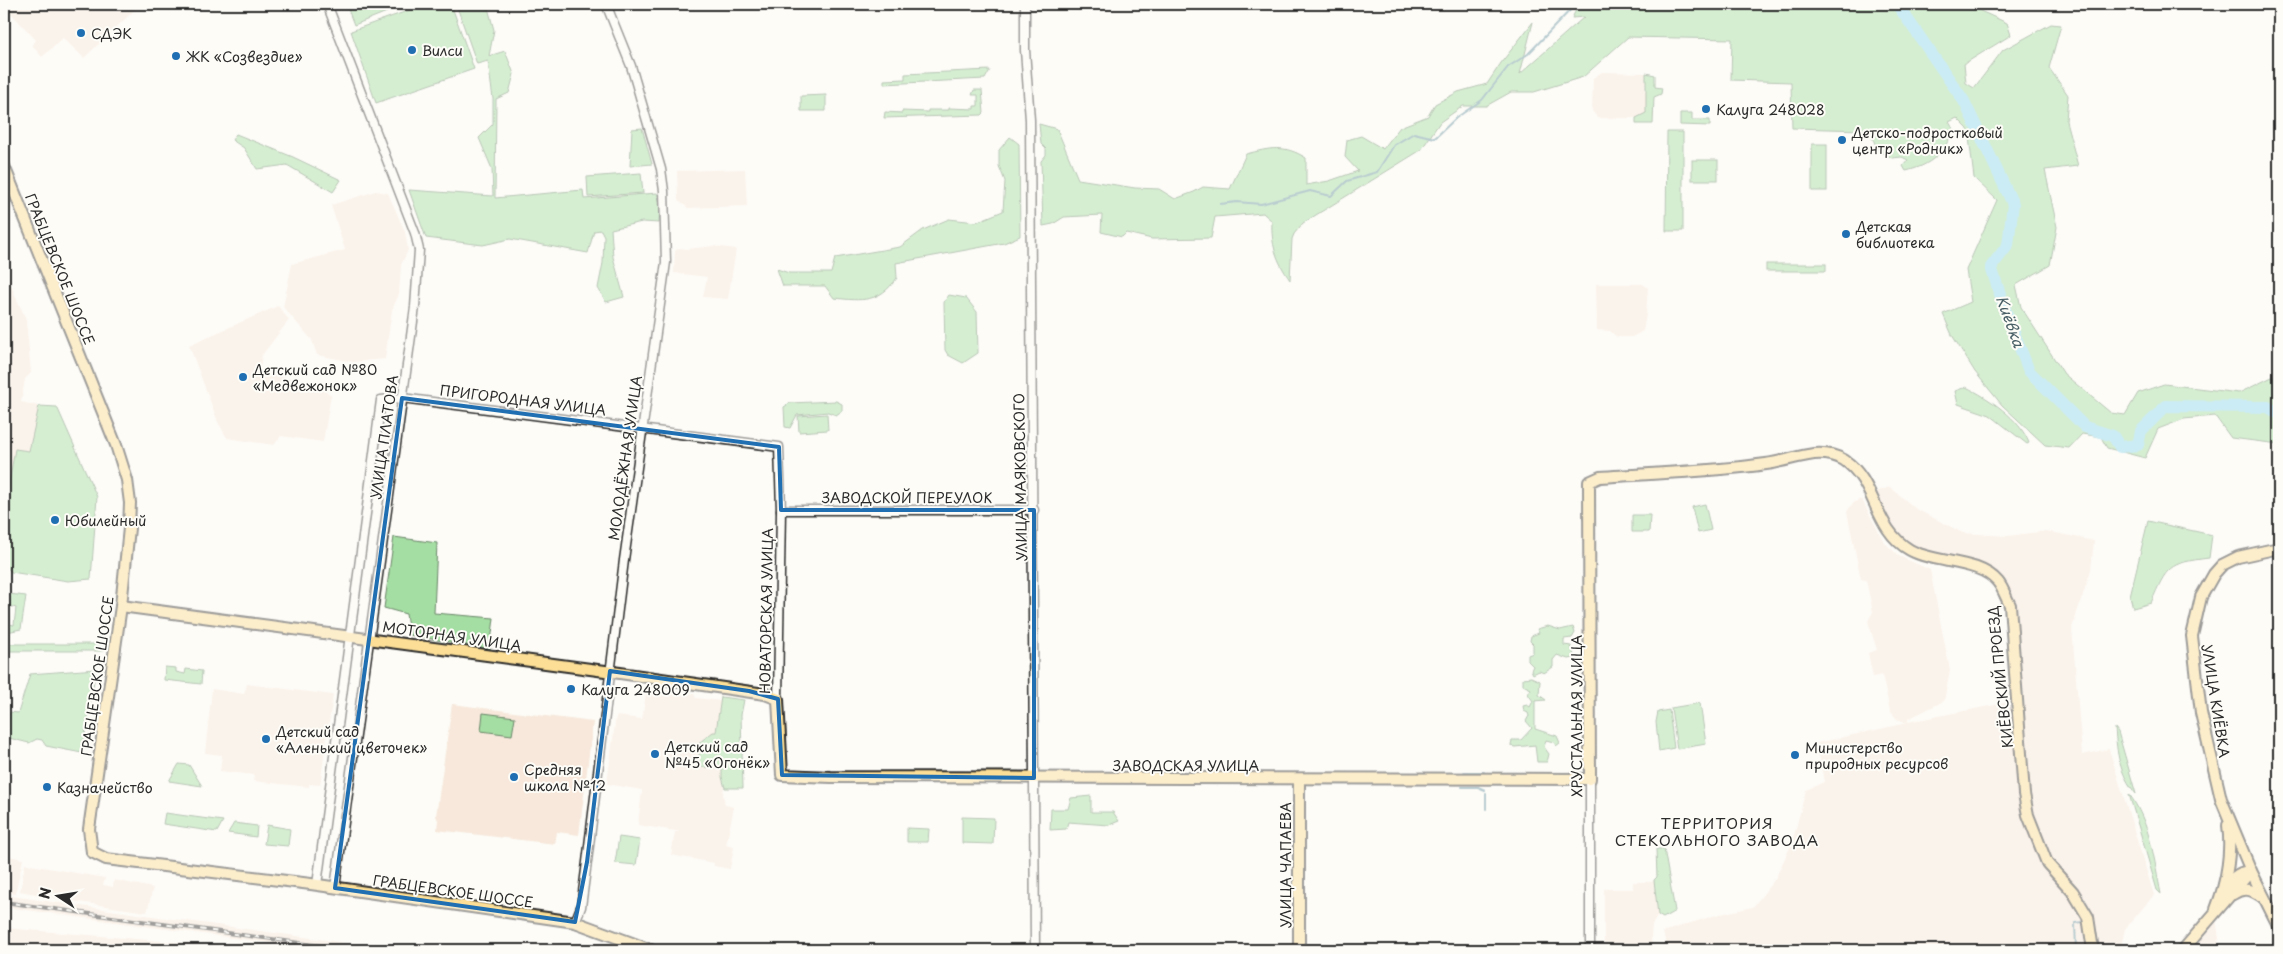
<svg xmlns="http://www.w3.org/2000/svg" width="2283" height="954" font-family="'Playpen Sans',sans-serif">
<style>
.built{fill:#f7e8db}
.green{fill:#a5dea3;stroke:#688467}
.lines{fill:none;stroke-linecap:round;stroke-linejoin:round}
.stream{stroke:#6793a1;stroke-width:2}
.river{stroke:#8fd9f0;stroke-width:12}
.minor-casing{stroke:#2b2b2b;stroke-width:11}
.major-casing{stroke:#2b2b2b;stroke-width:14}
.minor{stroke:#fdfcf7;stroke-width:8}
.major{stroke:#fcde96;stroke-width:10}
.rail-casing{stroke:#2b2b2b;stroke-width:4}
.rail{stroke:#fdfcf7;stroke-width:2;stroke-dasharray:5.5;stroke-linecap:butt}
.marked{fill:none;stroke:#1f6fb2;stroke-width:4;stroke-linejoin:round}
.poi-dot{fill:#1f6fb2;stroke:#fdfcf7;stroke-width:2}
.labels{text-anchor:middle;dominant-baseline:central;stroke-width:4;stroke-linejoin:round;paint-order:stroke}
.poi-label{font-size:14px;fill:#2b2b2b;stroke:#fdfcf7;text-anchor:start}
.street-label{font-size:14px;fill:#2b2b2b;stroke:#fdfcf7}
.water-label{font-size:15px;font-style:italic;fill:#495f66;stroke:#fdfcf7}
.neighbourhood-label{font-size:15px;letter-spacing:1px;fill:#2b2b2b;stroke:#fdfcf7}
</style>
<rect width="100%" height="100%" fill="#fdfcf7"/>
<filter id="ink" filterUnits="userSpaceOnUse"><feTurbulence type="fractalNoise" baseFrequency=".02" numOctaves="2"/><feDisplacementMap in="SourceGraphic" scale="10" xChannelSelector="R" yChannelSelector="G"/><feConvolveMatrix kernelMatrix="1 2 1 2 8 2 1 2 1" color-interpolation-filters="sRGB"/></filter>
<g filter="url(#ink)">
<g class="built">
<polygon points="14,4 141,4 84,58 63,38 42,57 32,45 36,40 8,10"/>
<polygon points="1602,72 1646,73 1645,91 1654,91 1654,118 1598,118 1592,111 1593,78"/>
<polygon points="745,169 747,206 688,208 678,200 677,171"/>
<polygon points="376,191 388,193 405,232 408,250 401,265 399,294 392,310 385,359 353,362 317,355 312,340 283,307 292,264 345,250 331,205"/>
<polygon points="713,246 736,249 728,299 703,297 707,277 674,273 675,251 679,248 687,249"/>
<polygon points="4,264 14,293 26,319 31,373 25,379 21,402 39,406 29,452 16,449 4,511"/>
<polygon points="1596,284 1643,284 1648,288 1646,315 1643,331 1632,337 1617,337 1610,331 1597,330"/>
<polygon points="278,306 289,320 262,355 259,374 309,381 331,395 323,442 281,436 274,445 227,438 218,422 189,345"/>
<polygon points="1890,487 1916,509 1963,533 2008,536 2046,531 2094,541 2091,570 2072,628 2082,755 2109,749 2154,895 2125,929 2120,950 2099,950 2092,910 2085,898 2052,859 2042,841 2032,810 2003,581 1991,567 1910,545 1896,534 1876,492"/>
<polygon points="1858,500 1862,500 1884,542 1899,556 1930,570 1950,670 1944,701 1908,719 1908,722 2005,703 2010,706 2019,792 2026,825 2040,861 2076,905 2084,923 2086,950 1667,950 1663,932 1716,915 1753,907 1775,879 1792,843 1806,790 1824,782 1817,743 1907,723 1897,719 1890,711 1882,675 1873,677 1868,653 1877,650 1868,621 1873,612 1866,580 1861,579 1847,512 1851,505"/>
<polygon points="247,684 333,695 320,785 309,784 309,787 253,781 254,775 220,771 222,755 205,753 212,689 244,694"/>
<polygon points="647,687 694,694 696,698 721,701 716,732 732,733 723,794 725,805 734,807 726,845 734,847 730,869 714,866 714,863 671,855 675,832 682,832 638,825 642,790 607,784 616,716 642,719"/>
<polygon points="452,704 593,722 579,835 557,832 555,844 437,830 438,820 436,816"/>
<polygon points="4,855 23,859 15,894 4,892"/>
<polygon points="25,864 105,878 103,885 113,887 114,880 153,888 147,912 72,901 20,891"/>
<polygon points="1654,880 1658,915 1652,925 1651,939 1653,950 1604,950 1604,889 1633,889 1633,882 1651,882"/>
<polygon points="4,895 159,917 397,950 322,950 4,907"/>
<polygon points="2216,919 2219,938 2217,950 2187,950"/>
<polygon points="4,928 185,943 239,950 4,950"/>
</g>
<g class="green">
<polygon points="346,4 407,4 354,25"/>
<polygon points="427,4 451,4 474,69 376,103 351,31"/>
<polygon points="456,4 487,4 494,30 489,56 505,51 514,74 509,93 496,99 495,198 583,190 584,199 657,193 660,203 659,223 642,222 611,229 613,257 624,297 606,302 598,288 603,263 604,236 601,230 594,231 588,253 510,239 483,245 426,238 409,190 493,196 492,169 479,138 493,124 493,99 488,61 477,64"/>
<path d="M1579 4H1965L2007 23 2011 35 1964 64 1966 83 1974 88 2003 50 2051 24 2061 25 2049 68 2068 95 2066 121 2078 166 2045 170 2057 227 2050 265 2016 285 2021 307 2064 374 2111 413 2125 415 2138 393 2164 384 2239 393 2272 377 2279 378V444L2231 438 2215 416 2184 419 2158 429 2145 458 2107 448 2101 437 2082 434 2069 448 2045 445 2002 405 1975 372 1952 335 1943 314 1971 302 1966 270 1997 200 1974 178 1968 129 1957 118 1949 122 1954 130C1943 153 1932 165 1906 171L1903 166 1908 160 1902 157 1892 158 1878 151 1873 139 1864 130 1792 128 1791 82 1731 80 1732 39 1628 37 1583 77 1534 92H1511L1486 106H1463L1440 122 1421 150 1303 223 1294 234 1292 239 1290 280C1276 260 1271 244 1272 221L1263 213 1215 217 1211 238 1152 239 1126 233 1122 237 1101 232 1102 215 1064 217 1053 224 1043 226 1041 161 1046 155V149L1041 144 1039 124 1057 129 1078 179 1135 188 1159 189 1175 199 1194 192 1203 187 1230 189 1246 154C1270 148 1284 144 1306 158V185L1329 181 1358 171 1345 157 1347 140 1361 136 1383 149 1400 127 1428 116 1435 104 1458 92 1487 84 1501 63 1533 22 1520 74 1584 17 1572 18Z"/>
<polygon points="990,70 985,79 884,84 884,80 905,79 905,74"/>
<polygon points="1646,73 1655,75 1655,87 1662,88 1661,94 1654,97 1653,124 1636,124 1636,118 1646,113"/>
<polygon points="974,90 982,90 984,113 982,115 884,118 885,112 902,113 902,111 928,112 928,110 949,110 949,108 974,109 974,106 978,106 978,95 972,95"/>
<polygon points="826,95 826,111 801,111 801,96"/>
<polygon points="1680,113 1692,113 1692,120 1710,120 1710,126 1680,125"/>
<polygon points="642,128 652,164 630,166 632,129"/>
<polygon points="1667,132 1683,132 1683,231 1666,231"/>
<polygon points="236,134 293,157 341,180 333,192 287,165 257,169 244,148 232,140"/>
<path d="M1010 137 1019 144 1020 236 1004 243 896 263 897 278C879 303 862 301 834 298L825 286H783L777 269 789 273H831L835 258 900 247 923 230 949 219 976 222 1003 211 1005 181 999 166V150Z"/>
<rect x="1812" y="144" width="15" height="47"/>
<rect x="1692" y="160" width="26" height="20"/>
<polygon points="641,173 643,193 588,197 587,177"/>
<rect x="1766" y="264" width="60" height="7"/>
<polygon points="949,295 966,298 977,312 978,353 963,363 948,355 945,350 944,302"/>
<path d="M1966 387C1989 398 2020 419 2029 443L2027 444 1990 415 1958 404 1955 391Z"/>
<polygon points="836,401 842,404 842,411 836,415 828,412 797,415 790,428 785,427 784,407 790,403"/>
<polygon points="39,406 57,407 97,497 91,579 68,581 11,572 4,563 4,511 15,449 29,451"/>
<polygon points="827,414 828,430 799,432 798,416"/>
<polygon points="1705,504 1711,530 1698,533 1692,507"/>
<polygon points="1632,515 1650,515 1649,532 1632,532"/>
<path d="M2148 521 2212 535 2209 558C2168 563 2167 566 2151 603L2133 608 2130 596Z"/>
<polygon points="394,537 437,543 434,613 494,618 490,649 409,635 406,614 384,608"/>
<polygon points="9,594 26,596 21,629 7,632 4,630 4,623 14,625 16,608 4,604"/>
<polygon points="1548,626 1560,630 1573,627 1575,633 1572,638 1564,639 1564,645 1571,646 1575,658 1568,659 1557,655 1553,660 1553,667 1544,673 1539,671 1533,674 1531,670 1533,666 1528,661 1528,655 1533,653 1533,644 1530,641 1531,636 1539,633 1537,629"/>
<rect x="4" y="644" width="99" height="7"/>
<polygon points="165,667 176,668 176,672 185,674 186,669 202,671 201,684 164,680"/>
<polygon points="96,669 82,753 46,746 42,740 37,739 29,743 5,737 10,712 18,713 30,674"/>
<polygon points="1531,677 1540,681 1539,695 1546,700 1535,701 1535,729 1557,736 1560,743 1556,746 1554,742 1546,740 1544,747 1549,754 1547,762 1537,762 1535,745 1515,747 1511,746 1512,740 1521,740 1532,728 1526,721 1529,716 1528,713 1524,711 1523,706 1527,705 1530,707 1533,701 1528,694 1531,689 1523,685 1523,678"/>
<polygon points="721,697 744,700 741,715 743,788 725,788 722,777 722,768 698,767 700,742 713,732 716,732"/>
<polygon points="1700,703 1706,744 1677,749 1671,708"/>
<polygon points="1669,710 1674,748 1659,751 1656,722 1658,712"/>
<polygon points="483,713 515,717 512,735 481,731"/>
<path d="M2115 728 2118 732 2136 794C2119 773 2117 754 2115 728Z"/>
<polygon points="179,764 189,765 202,786 169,781"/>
<path d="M2129 794C2150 822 2154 859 2161 894L2157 890Z"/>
<polygon points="1091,796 1091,812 1113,812 1119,821 1109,825 1068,822 1066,829 1050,830 1051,809 1068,809 1071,798"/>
<polygon points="165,813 223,821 217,832 163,824"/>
<polygon points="962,817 994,818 993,844 962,843"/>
<polygon points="234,823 257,826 256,837 228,833"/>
<polygon points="267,825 290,829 288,846 264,844"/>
<polygon points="907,828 929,829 928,842 907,842"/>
<polygon points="619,837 640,840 636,865 615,863"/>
<polygon points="1656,849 1664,849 1675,911 1663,918 1658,915 1654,880 1657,877"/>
</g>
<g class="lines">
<g class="stream">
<polyline points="1220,204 1237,202 1261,204 1310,191 1331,196 1347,181 1377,172 1394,145 1414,133 1435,138 1456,118 1482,100 1508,67 1528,54 1576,4"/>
<polyline points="1464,772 1484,772"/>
<polyline points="1462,787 1478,787 1485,790"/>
<polyline points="1486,793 1486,809"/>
<polyline points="2076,950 2075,923 2083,922"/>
</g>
<polyline class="river" points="1897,4 1964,101 2013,204 2008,245 1991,267 2006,312 2029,371 2085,427 2113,436 2120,447 2138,445 2141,431 2166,406 2268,407 2279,414"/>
<g class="minor-casing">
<g id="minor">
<polyline points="327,4 415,233 419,250 415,307 335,888"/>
<polyline points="1025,4 1025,50 1030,120 1035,950"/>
<polyline points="781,510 1034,510"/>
<polyline points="1590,779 1590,950"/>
<polyline points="317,885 381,400 402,398 779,447 781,510 778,699"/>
<polyline points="575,922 581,907 587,862 624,560 666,262 664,191 661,169 631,66 606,4"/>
</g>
</g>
<g class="major-casing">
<g id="major">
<polyline points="4,166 116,445 127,480 130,503 129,528 121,606 89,829 92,852 106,859 311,884 575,922 651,950"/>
<polyline points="2279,548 2238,557 2222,565 2214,574 2201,597 2192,636 2201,713 2221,799 2251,871 2279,927"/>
<path d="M121 606 620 673 765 694 778 699 782 775 831 777 1590 779 1589 482 1600 477C1655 473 1711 472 1766 464 1782 462 1798 456 1814 454 1824 453 1835 455 1844 460 1877 482 1873 529 1910 550 1935 564 1979 559 1998 582 2003 588 2006 598 2010 605L2024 794 2028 815 2047 863 2073 892 2088 917 2093 950"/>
<polyline points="1299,780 1299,950"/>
<path d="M2225 889C2232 879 2237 872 2250 871"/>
<path d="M2233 894C2245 886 2253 890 2264 898"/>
<path d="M2216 909C2227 881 2232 855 2228 825"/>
<polyline points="2183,950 2251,871"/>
</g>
</g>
<use href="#minor" class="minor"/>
<use href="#major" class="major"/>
<g class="rail-casing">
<polyline id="rail" points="4,902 350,950"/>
</g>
<use href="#rail" class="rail"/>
</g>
</g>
<path d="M0 0H2283V954H0ZM402 398 779 447 781 510H1034V778L782 775 778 699 749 691 610 671 587 862 575 922 335 888Z" fill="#fdfcf7" fill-opacity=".55" fill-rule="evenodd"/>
<path class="marked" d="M402 398 779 447 781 510H1034V778L782 775 778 699 749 691 610 671 587 862 575 922 335 888Z"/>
<g class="poi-dot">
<circle cx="81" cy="33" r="5"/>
<circle cx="412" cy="50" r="5"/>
<circle cx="176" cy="56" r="5"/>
<circle cx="1706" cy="109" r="5"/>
<circle cx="1842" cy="140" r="5"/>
<circle cx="1846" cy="234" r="5"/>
<circle cx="243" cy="377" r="5"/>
<circle cx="55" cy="520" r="5"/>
<circle cx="571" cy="689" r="5"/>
<circle cx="266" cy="739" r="5"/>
<circle cx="655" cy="754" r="5"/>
<circle cx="1795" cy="755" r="5"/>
<circle cx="514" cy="777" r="5"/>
<circle cx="47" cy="787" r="5"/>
</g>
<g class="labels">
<g class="poi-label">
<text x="91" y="33">СДЭК</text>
<text x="422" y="50">Вилси</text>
<text x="186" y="56">ЖК «Созвездие»</text>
<text x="1716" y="109">Калуга 248028</text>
<text x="1852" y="132">Детско-подростковый<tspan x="1852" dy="16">центр «Родник»</tspan></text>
<text x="1856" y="226">Детская<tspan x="1856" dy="16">библиотека</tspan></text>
<text x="253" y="369">Детский сад №80<tspan x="253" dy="16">«Медвежонок»</tspan></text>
<text x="65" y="520">Юбилейный</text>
<text x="581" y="689">Калуга 248009</text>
<text x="276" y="731">Детский сад<tspan x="276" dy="16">«Аленький цветочек»</tspan></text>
<text x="665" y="746">Детский сад<tspan x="665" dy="16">№45 «Огонёк»</tspan></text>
<text x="1805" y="747">Министерство<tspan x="1805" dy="16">природных ресурсов</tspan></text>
<text x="524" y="769">Средняя<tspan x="524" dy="16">школа №12</tspan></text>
<text x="57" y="787">Казначейство</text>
</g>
<g class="street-label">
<text transform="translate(60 269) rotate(68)">ГРАБЦЕВСКОЕ ШОССЕ</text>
<text transform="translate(523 400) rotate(7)">ПРИГОРОДНАЯ УЛИЦА</text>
<text transform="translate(384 437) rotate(-82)">УЛИЦА ПЛАТОВА</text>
<text transform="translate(625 458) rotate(-82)">МОЛОДЁЖНАЯ УЛИЦА</text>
<text transform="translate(1020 477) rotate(-91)">УЛИЦА МАЯКОВСКОГО</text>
<text x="907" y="497">ЗАВОДСКОЙ ПЕРЕУЛОК</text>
<text transform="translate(766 611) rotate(-89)">НОВАТОРСКАЯ УЛИЦА</text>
<text transform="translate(452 636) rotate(8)">МОТОРНАЯ УЛИЦА</text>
<text transform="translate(97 676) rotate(-82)">ГРАБЦЕВСКОЕ ШОССЕ</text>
<text transform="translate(2000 677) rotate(-96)">КИЁВСКИЙ ПРОЕЗД</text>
<text transform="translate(2216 701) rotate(81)">УЛИЦА КИЁВКА</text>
<text transform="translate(1576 716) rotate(-90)">ХРУСТАЛЬНАЯ УЛИЦА</text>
<text x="1186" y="765">ЗАВОДСКАЯ УЛИЦА</text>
<text transform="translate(1285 865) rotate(-90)">УЛИЦА ЧАПАЕВА</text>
<text transform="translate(453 891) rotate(8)">ГРАБЦЕВСКОЕ ШОССЕ</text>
</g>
<g class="water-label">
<text transform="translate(2011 321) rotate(70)">Киёвка</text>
</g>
<g class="neighbourhood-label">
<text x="1717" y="822">ТЕРРИТОРИЯ<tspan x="1717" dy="17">СТЕКОЛЬНОГО ЗАВОДА</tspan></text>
</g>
</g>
<rect width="2283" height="954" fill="none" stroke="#fdfcf7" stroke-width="20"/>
<rect x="10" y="10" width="2263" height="934" fill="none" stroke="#2b2b2b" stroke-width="2" filter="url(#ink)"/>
<g transform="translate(58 896) rotate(282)" stroke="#fdfcf7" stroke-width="4" paint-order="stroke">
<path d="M0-4L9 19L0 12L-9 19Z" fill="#2b2b2b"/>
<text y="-8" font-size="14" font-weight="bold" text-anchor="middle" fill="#2b2b2b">N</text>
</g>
</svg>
